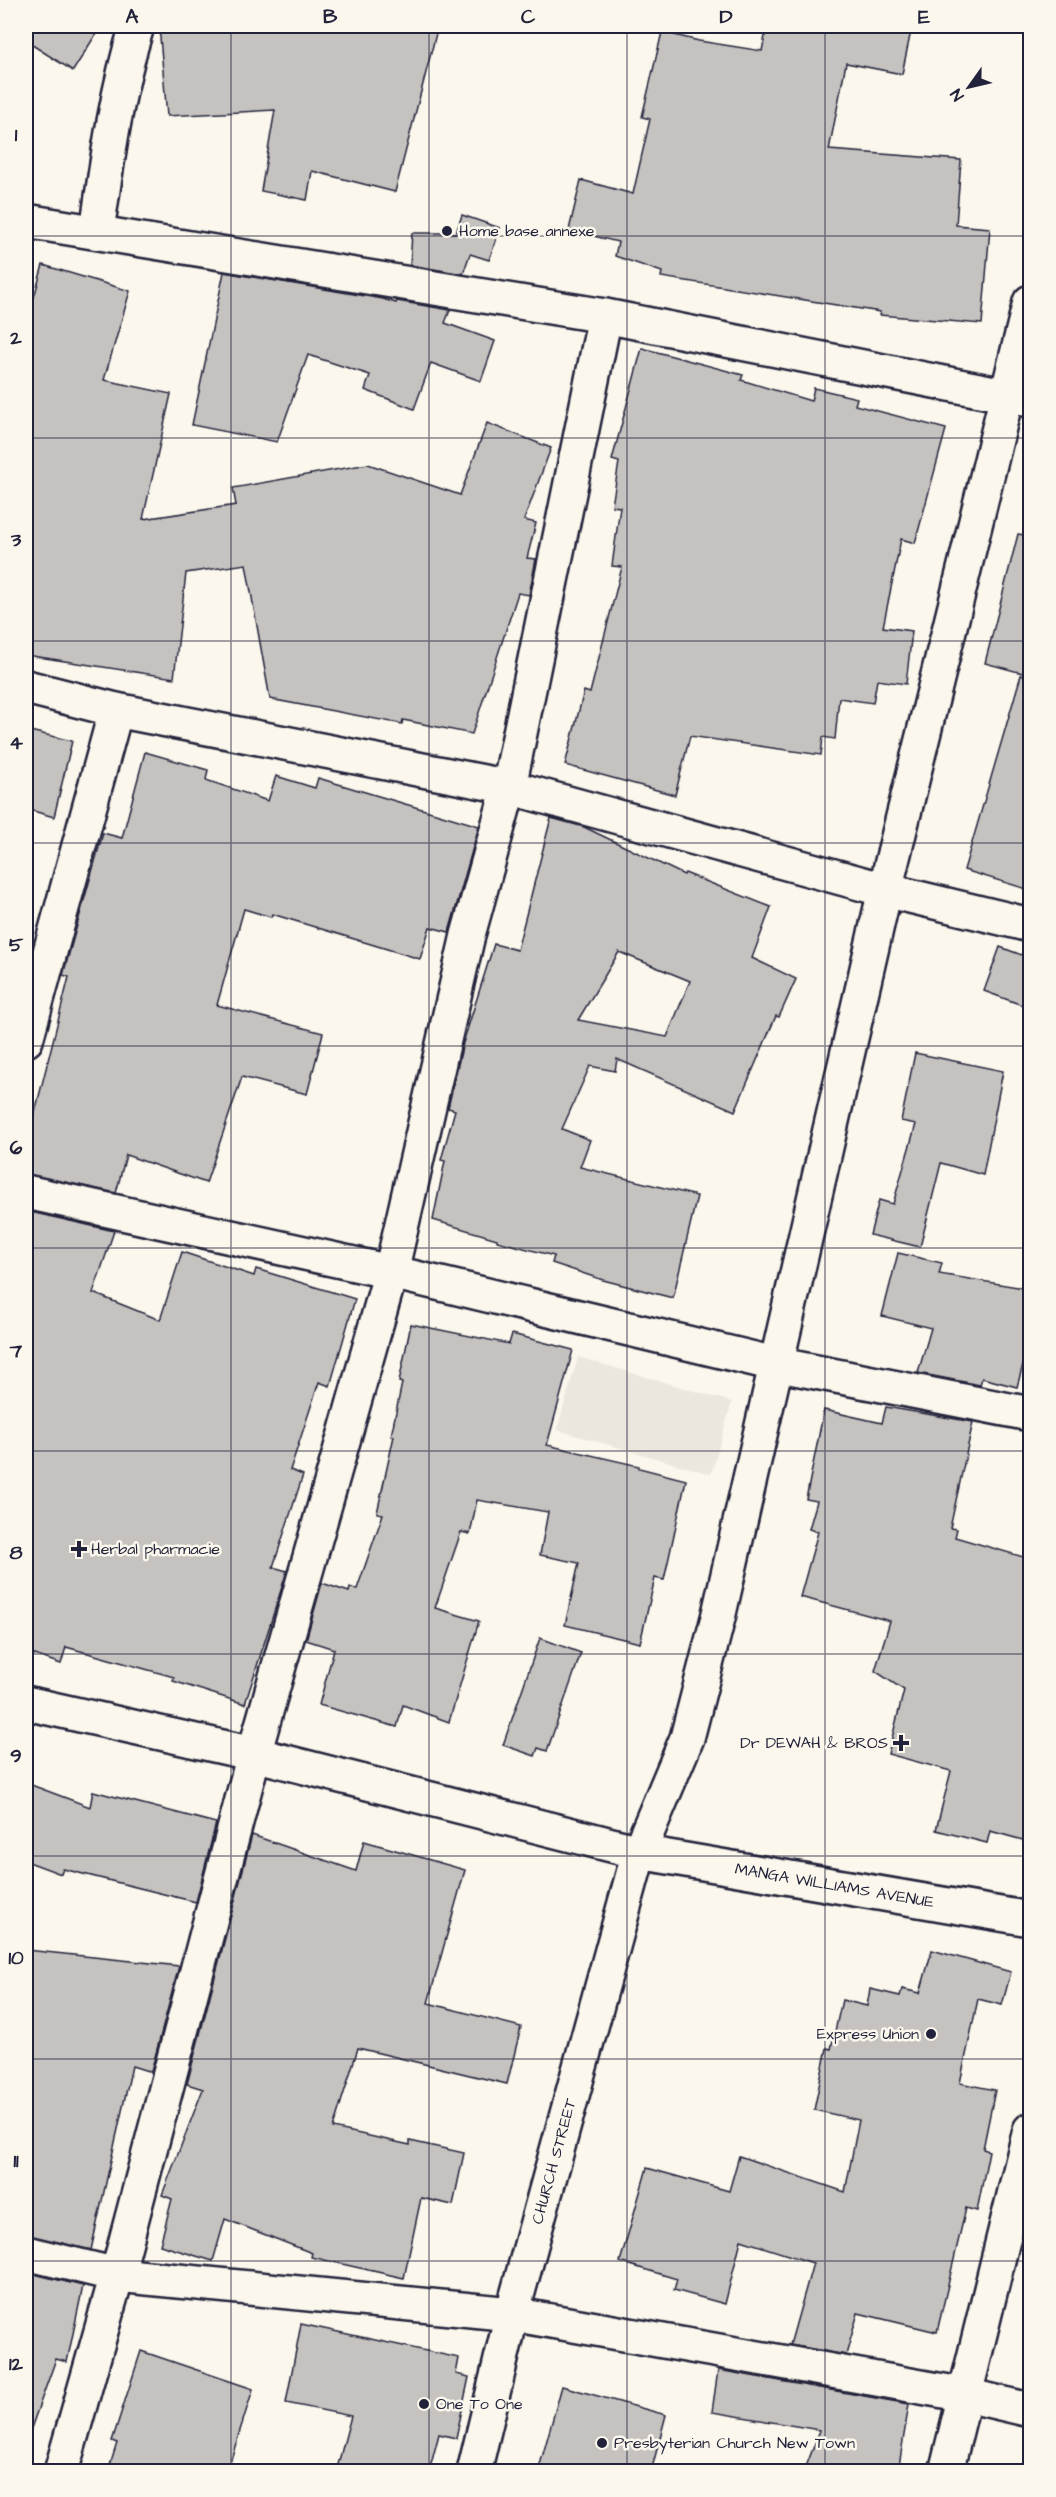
<svg xmlns="http://www.w3.org/2000/svg" width="1056" height="2497" font-family="'Architects Daughter',sans-serif">
<style>
.built{fill:#ebe7df}
.building{fill:#c6c2c0;stroke:#22223b;stroke-width:1.5;fill-rule:evenodd}
.lines{fill:none;stroke-linecap:round;stroke-linejoin:round}
.minor-casing{stroke:#22223b;stroke-width:38}
.secondary-casing{stroke:#22223b;stroke-width:38}
.minor{stroke:#fbf7ec;stroke-width:33}
.secondary{stroke:#fbf7ec;stroke-width:33}
.grid{fill:none;stroke:#22223b;stroke-width:1.5;stroke-opacity:0.55}
.poi-dot{fill:#22223b;stroke:#fbf7ec;stroke-width:2}
.labels{text-anchor:middle;dominant-baseline:central;stroke-width:5;stroke-linejoin:round;paint-order:stroke}
.poi-label{font-size:16px;fill:#22223b;stroke:#fbf7ec;text-anchor:start}
.street-label{font-size:16px;fill:#22223b;stroke:#fbf7ec}
.neatline{fill:none;stroke:#22223b;stroke-width:2}
.grid-label{font-size:20px;text-anchor:middle;font-weight:bold;fill:#22223b}
</style>
<rect width="100%" height="100%" fill="#fbf7ec"/>
<filter id="ink" filterUnits="userSpaceOnUse"><feTurbulence type="fractalNoise" baseFrequency=".0167" numOctaves="2"/><feDisplacementMap in="SourceGraphic" scale="12" xChannelSelector="R" yChannelSelector="G"/><feConvolveMatrix kernelMatrix="1 2 1 2 8 2 1 2 1" color-interpolation-filters="sRGB"/></filter>
<g filter="url(#ink)">
<polygon class="built" points="578,1357 732,1402 711,1474 557,1430"/>
<g class="building">
<polygon points="26,26 101,26 73,71 26,41"/>
<polygon points="159,26 438,26 395,192 312,171 307,200 261,191 275,110 167,116"/>
<polygon points="767,26 912,26 902,74 846,63 829,150 961,160 956,225 990,228 982,324 880,315 880,312 661,277 662,272 615,256 618,242 569,230 581,180 633,194 650,119 642,117 662,32 699,41 762,51"/>
<polygon points="462,215 500,228 489,260 470,254 463,274 410,265 412,233 456,233"/>
<polygon points="43,265 130,291 104,380 171,394 143,519 236,505 233,488 368,464 460,495 487,423 551,448 524,520 536,523 527,558 536,559 529,595 518,593 472,734 403,720 402,724 270,699 246,564 186,573 174,678 26,655 26,413 32,372 26,370 26,326"/>
<polygon points="224,272 383,299 396,303 397,301 450,310 445,323 495,341 481,381 431,363 414,409 365,390 370,375 308,355 277,442 192,425"/>
<polygon points="642,348 743,375 741,380 811,401 814,388 857,398 855,405 946,429 915,543 901,539 883,627 912,631 906,684 877,680 873,703 839,698 835,739 823,737 821,755 690,736 675,795 565,765 584,691 590,693 622,567 612,566 620,507 612,506 619,462 612,460"/>
<polygon points="1018,534 1030,536 1030,675 985,663"/>
<polygon points="1021,675 1030,677 1030,890 964,870"/>
<polygon points="26,730 72,741 54,817 26,809"/>
<polygon points="145,752 208,770 206,780 268,801 276,776 315,788 318,778 479,826 449,932 430,927 420,959 272,914 271,917 244,909 217,1005 323,1033 307,1094 242,1077 206,1183 126,1155 116,1193 26,1174 26,1148 69,977 63,975 103,833 122,838"/>
<path d="M551 818 584 827 684 875 685 873 771 907 752 958 796 979 779 1017 776 1016 735 1111 617 1059 615 1071 590 1066 562 1129 590 1140 580 1167 697 1196 673 1298 603 1280 552 1263 554 1256 497 1241V1239L433 1220 445 1161 441 1160 455 1110 448 1108 463 1043 494 944 517 950ZM619 952 690 981 667 1037 578 1020Z"/>
<polygon points="1000,947 1030,958 1030,1008 984,991"/>
<polygon points="915,1053 1003,1071 983,1175 941,1163 920,1247 870,1235 879,1200 893,1204 916,1124 901,1121"/>
<polygon points="26,1211 114,1231 93,1293 160,1320 182,1252 254,1276 256,1269 355,1299 330,1386 319,1382 290,1470 303,1475 273,1567 287,1571 245,1704 173,1681 174,1677 66,1647 61,1664 26,1652"/>
<polygon points="898,1253 942,1263 939,1274 1030,1289 1030,1338 1017,1387 982,1378 980,1385 918,1373 931,1328 882,1316"/>
<polygon points="411,1324 509,1344 512,1334 573,1350 547,1445 639,1466 639,1468 686,1480 664,1580 655,1578 640,1643 565,1625 579,1563 540,1555 548,1512 477,1500 470,1534 461,1532 435,1608 479,1621 449,1722 403,1705 397,1727 319,1705 334,1649 306,1640 322,1583 349,1592 350,1588 357,1589 383,1514 377,1513 394,1436 391,1436 402,1383 399,1382"/>
<polygon points="886,1407 973,1422 950,1528 957,1529 955,1537 1030,1559 1030,1842 990,1831 987,1843 936,1830 951,1771 888,1754 904,1690 875,1671 890,1621 800,1597 818,1532 809,1529 817,1501 806,1499 824,1410 882,1423"/>
<polygon points="540,1638 581,1653 547,1751 538,1748 535,1756 503,1745"/>
<polygon points="26,1783 90,1807 93,1791 216,1823 196,1902 63,1869 61,1874 26,1861"/>
<polygon points="252,1835 356,1871 364,1841 465,1870 428,2003 521,2027 507,2084 358,2048 333,2128 410,2145 410,2141 464,2153 453,2205 421,2198 404,2278 311,2257 312,2253 225,2219 213,2261 160,2245 172,2199 162,2195 203,2089 187,2084"/>
<polygon points="26,1950 179,1966 151,2072 132,2066 91,2250 26,2235"/>
<polygon points="932,1950 1011,1972 1002,2005 978,1999 960,2083 995,2090 983,2149 989,2151 977,2211 966,2208 937,2332 858,2313 846,2355 790,2345 813,2263 741,2240 725,2304 674,2290 677,2279 620,2262 647,2168 729,2191 739,2156 845,2192 859,2120 814,2110 827,2048 831,2049 842,2000 867,2006 870,1989 900,1996 902,1989 920,1993"/>
<polygon points="26,2272 83,2286 67,2362 56,2359 30,2431 26,2430"/>
<polygon points="301,2324 459,2358 456,2374 469,2377 456,2438 439,2434 429,2472 336,2472 351,2416 286,2403"/>
<polygon points="141,2351 253,2389 227,2472 108,2472 117,2443 112,2441"/>
<polygon points="718,2370 909,2404 898,2472 804,2472 820,2430 712,2412"/>
<polygon points="562,2386 666,2415 651,2472 538,2472"/>
</g>
<g class="lines">
<g class="minor-casing">
<g id="minor">
<polyline points="26,221 605,316 1030,400"/>
<path d="M97 231C107 162 116 93 137 26"/>
<polyline points="26,687 116,710 509,787 885,890 1030,925"/>
<polyline points="26,1040 116,710"/>
<polyline points="26,1192 391,1272 775,1364 1030,1414"/>
<polyline points="26,1703 254,1754 639,1852 687,1738 718,1618 885,890 1030,302"/>
<polyline points="26,2253 117,2275 512,2314 966,2395 1030,2410"/>
<polyline points="61,2472 117,2275 254,1754 391,1272 468,935 509,787 605,316"/>
<polyline points="946,2472 1030,2130"/>
</g>
</g>
<g class="secondary-casing">
<g id="secondary">
<path id="s1" d="M474 2472 512 2314 639 1852 1030 1919"/>
</g>
</g>
<use href="#minor" class="minor"/>
<use href="#secondary" class="secondary"/>
</g>
</g>
<path class="grid" d="M231 26V2472M429 26V2472M627 26V2472M825 26V2472M26 236H1030M26 438H1030M26 641H1030M26 843H1030M26 1046H1030M26 1248H1030M26 1451H1030M26 1654H1030M26 1856H1030M26 2059H1030M26 2261H1030"/>
<g class="poi-dot">
<circle cx="447" cy="231" r="6"/>
<path d="M76 1540h6v6h6v6h-6v6h-6v-6h-6v-6h6z"/>
<path d="M898 1734h6v6h6v6h-6v6h-6v-6h-6v-6h6z"/>
<circle cx="931" cy="2034" r="6"/>
<circle cx="424" cy="2404" r="6"/>
<circle cx="602" cy="2443" r="6"/>
</g>
<g class="labels">
<g class="poi-label">
<text x="459" y="231">Home base annexe</text>
<text x="91" y="1549">Herbal pharmacie</text>
<text x="888" y="1743" text-anchor="end">Dr DEWAH &amp; BROS</text>
<text x="919" y="2034" text-anchor="end">Express Union</text>
<text x="436" y="2404">One To One</text>
<text x="614" y="2443">Presbyterian Church New Town</text>
</g>
<g class="street-label">
<text stroke="none"><textPath href="#s1" startOffset="840">MANGA WILLIAMS AVENUE</textPath></text>
<text stroke="none"><textPath href="#s1" startOffset="321">CHURCH STREET</textPath></text>
</g>
</g>
<rect width="1056" height="2497" fill="none" stroke="#fbf7ec" stroke-width="66"/>
<g transform="translate(969 87) rotate(236)" stroke="#fbf7ec" stroke-width="4.5" paint-order="stroke">
<path d="M0-4.5L10 22L0 15L-10 22Z" fill="#22223b"/>
<text y="-9" font-size="16" font-weight="bold" text-anchor="middle" fill="#22223b">N</text>
</g>
<rect x="33" y="33" width="990" height="2431" class="neatline"/>
<g class="grid-label">
<text x="132" y="23">A</text>
<text x="330" y="23">B</text>
<text x="528" y="23">C</text>
<text x="726" y="23">D</text>
<text x="924" y="23">E</text>
<text x="16" y="141">1</text>
<text x="16" y="344">2</text>
<text x="16" y="546">3</text>
<text x="16" y="749">4</text>
<text x="16" y="951">5</text>
<text x="16" y="1154">6</text>
<text x="16" y="1357">7</text>
<text x="16" y="1559">8</text>
<text x="16" y="1762">9</text>
<text x="16" y="1964">10</text>
<text x="16" y="2167">11</text>
<text x="16" y="2370">12</text>
</g>
</svg>
